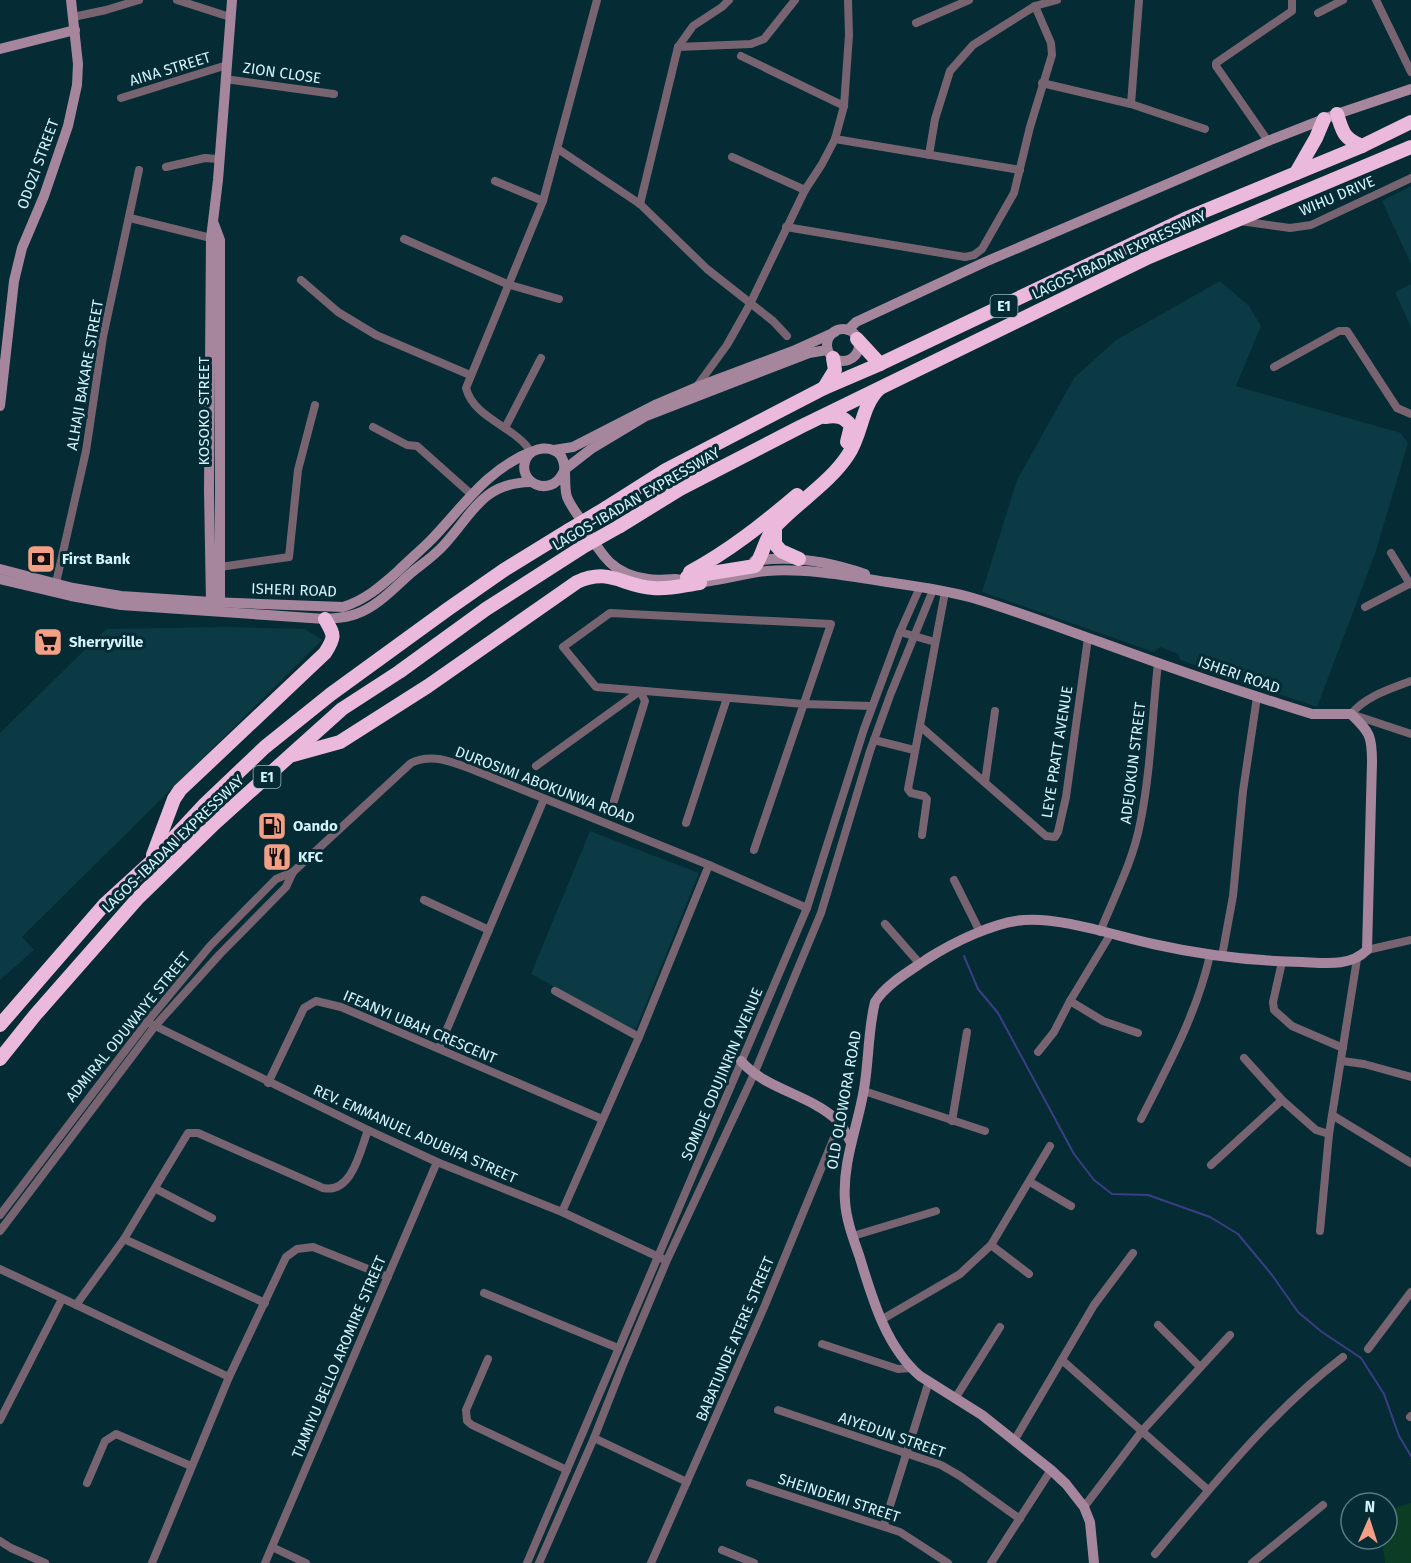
<svg xmlns="http://www.w3.org/2000/svg" width="1411" height="1563" font-family="'Fira Sans',sans-serif">
<style>
.built{fill:#0b3944}
.green{fill:#0b3c24}
.lines{fill:none;stroke-linecap:round;stroke-linejoin:round}
.stream{stroke:#3a3e82;stroke-width:2}
.street{stroke:#786471;stroke-width:8}
.secondary{stroke:#a6869c;stroke-width:10}
.highway{stroke:#ebb9dc;stroke-width:14}
.highway-bridge{stroke:#ebb9dc;stroke-width:14}
.labels{text-anchor:middle;dominant-baseline:central;stroke-width:6;stroke-linejoin:round;paint-order:stroke}
.shield{fill:#052b34;stroke:#95b8c1;stroke-width:1.5}
.shield-label{font-size:14px;font-weight:bold;fill:#d3f4fe}
.street-label{font-size:15px;fill:#d3f4fe;stroke:#052b34}
.poi-label{font-size:15px;font-weight:bold;fill:#d3f4fe;stroke:#052b34;text-anchor:start}
</style>
<rect width="100%" height="100%" fill="#052b34"/>
<g class="built">
<polygon points="1411,186 1411,264 1382,201"/>
<polygon points="1220,281 1249,306 1261,326 1236,386 1401,433 1408,443 1375,554 1317,707 1180,660 1178,654 1160,647 1154,652 982,592 1017,480 1074,378 1116,340"/>
<polygon points="1411,284 1411,328 1395,292"/>
<polygon points="225,627 305,629 322,640 22,937 34,950 0,980 0,733 106,629"/>
<polygon points="590,831 699,873 635,1031 531,974"/>
</g>
<polygon class="green" points="1411,1503 1411,1563 1385,1563 1382,1539 1387,1539 1387,1510"/>
<g class="lines">
<polyline class="stream" points="964,956 978,989 998,1013 1074,1154 1094,1180 1112,1194 1148,1195 1210,1217 1238,1234 1272,1275 1298,1312 1322,1332 1361,1358 1384,1394 1399,1436 1411,1456"/>
<g class="street">
<polyline points="177,0 230,17"/>
<polyline points="1376,0 1411,72"/>
<polyline points="1318,13 1343,0"/>
<polyline points="73,17 106,10 139,0"/>
<polyline points="916,23 969,0"/>
<polyline points="678,47 751,44 764,39 795,0"/>
<polyline points="741,56 844,106"/>
<polyline points="225,79 334,94"/>
<polyline points="1042,83 1131,104 1205,129"/>
<polyline points="121,98 227,65"/>
<polyline points="1131,104 1139,0"/>
<polyline points="835,139 1020,170"/>
<polyline points="1268,141 1216,66 1216,63 1292,11 1292,0"/>
<polyline points="558,149 640,204 707,269 773,321 787,336"/>
<polyline points="929,155 935,119 950,71 973,45 1035,6 1057,0"/>
<polyline points="732,157 805,190"/>
<polyline points="166,167 205,158 218,159"/>
<polyline points="495,181 543,201"/>
<polyline points="640,204 678,47 693,26 722,7 729,0"/>
<polyline points="130,218 211,238"/>
<polyline points="1240,221 1290,228 1311,225 1411,178"/>
<polyline points="786,227 965,257 974,255 982,249 1014,193 1030,127 1052,55 1051,43 1035,6"/>
<polyline points="404,239 507,284 559,299"/>
<polyline points="301,280 338,312 376,335 470,375"/>
<polyline points="1274,367 1339,331 1347,331 1397,408 1411,414"/>
<polyline points="697,386 727,345 750,304 805,190 822,164 835,139 844,106 849,35 848,0"/>
<polyline points="373,427 407,445 417,446 472,495"/>
<polyline points="505,428 541,358"/>
<path d="M531 452C515 426 474 419 466 388L543 201 597 0"/>
<polyline points="1391,553 1410,584"/>
<polyline points="220,567 289,557 298,470 315,405"/>
<polyline points="56,583 86,451 103,337 139,170"/>
<polyline points="1365,607 1411,583"/>
<polyline points="900,632 935,642"/>
<path d="M1411 681C1390 689 1366 696 1351 714L1411 734"/>
<polyline points="920,726 1046,836 1055,837 1058,832 1066,797 1088,638"/>
<polyline points="874,740 914,750"/>
<polyline points="536,766 640,691 645,701 614,801"/>
<polyline points="985,782 995,711"/>
<polyline points="686,823 727,698"/>
<polyline points="922,835 927,799 924,796 911,793 908,789 945,592"/>
<polyline points="754,850 831,624 610,613 563,647 596,687 804,704 872,706"/>
<polyline points="954,880 980,932"/>
<polyline points="424,900 489,930"/>
<polyline points="885,924 920,964"/>
<path d="M1100 932C1114 897 1133 861 1140 824 1151 771 1152 716 1158 663"/>
<polyline points="1367,950 1411,940"/>
<polyline points="1222,956 1233,896 1243,791 1257,697"/>
<polyline points="1282,962 1273,1002 1274,1010 1292,1026 1343,1048"/>
<polyline points="555,991 639,1037"/>
<polyline points="1070,1001 1103,1021 1138,1033"/>
<polyline points="147,1022 368,1130 437,1162 562,1212 663,1259"/>
<polyline points="439,1048 544,799"/>
<polyline points="1038,1052 1054,1032 1070,1001 1110,935"/>
<polyline points="1244,1058 1282,1100 1316,1130 1329,1134"/>
<polyline points="1342,1061 1364,1064 1411,1077"/>
<polyline points="268,1083 304,1008 316,1001 341,1007 602,1119"/>
<polyline points="864,1091 985,1131"/>
<polyline points="1332,1115 1411,1163"/>
<path d="M1141 1119C1168 1066 1197 1013 1210 955"/>
<polyline points="952,1121 967,1032"/>
<polyline points="1211,1165 1282,1100"/>
<polyline points="1030,1182 1071,1206"/>
<polyline points="156,1189 212,1218"/>
<polyline points="562,1212 639,1037 709,865"/>
<polyline points="0,1215 147,1022 210,946 276,879 293,872"/>
<path d="M0 1231 155 1026 220 954 286 887 293 872 411 763C433 752 455 763 476 771L709 865 807 908"/>
<polyline points="1320,1231 1329,1134 1357,959"/>
<polyline points="853,1236 936,1211"/>
<polyline points="124,1239 265,1303"/>
<polyline points="991,1245 1029,1274"/>
<polyline points="0,1269 229,1377"/>
<polyline points="484,1293 618,1348"/>
<path d="M76 1305 124 1239 188 1133H198L323 1188C352 1194 360 1151 368 1130"/>
<polyline points="881,1320 960,1274 991,1245 1050,1146"/>
<polyline points="1158,1325 1200,1367"/>
<polyline points="822,1344 898,1369 911,1368"/>
<polyline points="1368,1349 1411,1292"/>
<polyline points="488,1359 466,1410 467,1421 472,1425 567,1470"/>
<polyline points="1062,1360 1208,1490"/>
<polyline points="956,1397 1000,1327"/>
<polyline points="778,1410 941,1465 960,1476 1020,1519"/>
<polyline points="1410,1417 1411,1416"/>
<polyline points="0,1420 62,1299"/>
<polyline points="594,1438 687,1482"/>
<polyline points="1014,1441 1094,1305 1133,1253"/>
<polyline points="87,1483 105,1441 116,1434 191,1466"/>
<polyline points="750,1483 900,1532 948,1563"/>
<polyline points="1084,1507 1142,1431 1230,1335"/>
<polyline points="884,1525 929,1381"/>
<polyline points="0,1541 11,1548 45,1563"/>
<polyline points="272,1547 306,1563"/>
<polyline points="722,1550 754,1563"/>
<path d="M1155 1554C1213 1485 1271 1412 1343 1357"/>
<polyline points="152,1563 229,1377 286,1257 297,1249 313,1247 388,1277"/>
<polyline points="265,1563 437,1162"/>
<polyline points="527,1563 807,908 864,729 900,632 920,587"/>
<polyline points="539,1563 594,1438 622,1367 667,1260 754,1074 821,913 870,751 891,693 933,590"/>
<polyline points="651,1563 765,1305 840,1123"/>
<polyline points="991,1563 1051,1470"/>
<polyline points="1252,1563 1323,1505"/>
</g>
<g class="secondary">
<polyline points="0,49 75,30"/>
<polyline points="214,224 220,240 220,602"/>
<circle cx="843" cy="345" r="16"/>
<polyline points="848,330 856,322 985,262 1268,141 1337,114 1411,89"/>
<polyline points="0,406 14,281 22,248 44,196 68,126 77,85 78,64 71,0"/>
<polyline points="554,450 573,447 657,404 697,387 793,351 835,332"/>
<polyline points="564,470 591,449 646,416 809,353 827,350"/>
<path d="M563 473C550 499 516 482 526 459 532 446 553 445 561 456 568 467 563 485 567 497 571 507 579 516 584 525 601 554 611 574 648 579 657 581 666 579 675 579 684 580 694 583 703 582 724 580 745 573 767 571 806 568 848 576 887 582 915 586 945 590 973 598 1016 611 1058 627 1100 642 1160 664 1220 685 1280 704L1312 714H1351C1370 732 1372 736 1372 762L1367 950C1350 967 1325 963 1302 962 1252 961 1202 955 1153 944 1116 936 1061 917 1024 920 994 922 952 943 927 959 910 971 886 984 875 1002 868 1030 869 1060 864 1089 858 1126 842 1162 845 1201 846 1219 853 1238 859 1255 872 1297 885 1346 920 1376L982 1415 1051 1470 1066 1484 1084 1507 1090 1522 1094 1563"/>
<path d="M754 561C791 555 830 562 865 574"/>
<path d="M0 569 73 588 121 596 211 602 343 607C365 600 380 587 397 572 408 561 420 551 431 540 462 508 487 469 531 452"/>
<path d="M0 579 71 596 121 605 325 619C335 618 346 618 356 614 377 607 395 587 411 573 422 564 434 556 443 546 473 514 481 483 531 482"/>
<polyline points="211,602 209,491 211,238 218,180 232,0"/>
<path d="M741 1061C766 1090 810 1094 838 1121 843 1127 847 1135 850 1141"/>
</g>
<g class="highway">
<path d="M1337 114C1343 132 1343 138 1362 146"/>
<polyline points="1296,173 1316,138 1324,119"/>
<polyline points="857,339 880,364"/>
<polyline points="824,388 835,370 833,358"/>
<path d="M825 417C836 415 844 416 851 426L847 442"/>
<polyline points="606,508 666,470 824,388 880,364 1185,219 1362,146 1411,122"/>
<polyline points="620,526 680,489 800,427 1149,257 1411,147"/>
<polyline points="775,530 775,544 781,551 799,559"/>
<path d="M690 572C729 551 763 524 797 495"/>
<path d="M687 577 755 566C763 555 765 539 773 529 796 503 829 484 848 455 862 435 861 406 879 389"/>
<path d="M293 755 340 742 428 686 577 582C610 567 622 586 653 588 668 590 685 585 700 583"/>
<path d="M153 855 174 799 180 790 325 653C336 636 334 635 325 619"/>
<polyline points="0,1025 104,905 150,863 205,804 265,747 331,694 448,609 504,570 569,530"/>
<polyline points="0,1059 36,1014 138,898 215,823 342,709 399,672 486,609 581,548"/>
</g>
<g class="highway-bridge">
<polyline points="569,530 606,508"/>
<polyline points="581,548 620,526"/>
</g>
</g>
<defs>
<g id="bank-square" transform="scale(1.5)"><rect x="-9" y="-9" width="18" height="18" rx="4" fill="#f39f85" stroke="#052b34"/><path d="M-6-4H6V4H-6ZM0-2.3a2.3 2.3 0 1 0 0 4.6a2.3 2.3 0 1 0 0-4.6Z" fill="#111"/></g>
<g id="supermarket-square" transform="scale(1.5)"><rect x="-9" y="-9" width="18" height="18" rx="4" fill="#f39f85" stroke="#052b34"/><path d="M-6-5.5h2.5l.6 2H6L4.5 2H-2.5L-4.4-4H-6ZM-1.5 3.2a1.3 1.3 0 1 0 .1 0ZM3 3.2a1.3 1.3 0 1 0 .1 0Z" fill="#111"/></g>
<g id="fuel-square" transform="scale(1.5)"><rect x="-9" y="-9" width="18" height="18" rx="4" fill="#f39f85" stroke="#052b34"/><path d="M-5.5-6h7V0h2V4h1.3V-2.5L3-4.5l.8-.8L6-3V5H2.5V1h-1V6h-7ZM-4.2-4.7v3.2H.2V-4.7Z" fill="#111"/></g>
<g id="restaurant-square" transform="scale(1.5)"><rect x="-9" y="-9" width="18" height="18" rx="4" fill="#f39f85" stroke="#052b34"/><path d="M-5-6h1v4h1v-4h1v4h1v-4h1v5L-1.5 .5V6h-2V.5L-5-1ZM5-6V6H3V1.5H1.5Q1.5-4 5-6Z" fill="#111"/></g>
</defs>
<g fill-rule="evenodd">
<use href="#bank-square" x="41" y="559"/>
<use href="#supermarket-square" x="48" y="642"/>
<use href="#fuel-square" x="272" y="826"/>
<use href="#restaurant-square" x="277" y="857"/>
</g>
<g class="labels">
<g class="shield">
<rect x="990.5" y="295" width="27" height="22" rx="4.5"/>
<rect x="253.5" y="766" width="27" height="22" rx="4.5"/>
</g>
<g class="shield-label">
<text x="1004" y="306">E1</text>
<text x="267" y="777">E1</text>
</g>
<g class="street-label">
<text transform="translate(170 69) rotate(-17)">AINA STREET</text>
<text transform="translate(282 73) rotate(8)">ZION CLOSE</text>
<text transform="translate(38 164) rotate(-70)">ODOZI STREET</text>
<text transform="translate(1337 196) rotate(-23)">WIHU DRIVE</text>
<text transform="translate(1119 255) rotate(-25)">LAGOS-IBADAN EXPRESSWAY</text>
<text transform="translate(85 375) rotate(-80)">ALHAJI BAKARE STREET</text>
<text transform="translate(204 411) rotate(-90)">KOSOKO STREET</text>
<text transform="translate(636 499) rotate(-30)">LAGOS-IBADAN EXPRESSWAY</text>
<text transform="translate(294 590) rotate(2)">ISHERI ROAD</text>
<text transform="translate(1239 675) rotate(19)">ISHERI ROAD</text>
<text transform="translate(1057 752) rotate(-81)">LEYE PRATT AVENUE</text>
<text transform="translate(1133 763) rotate(-83)">ADEJOKUN STREET</text>
<text transform="translate(545 785) rotate(21)">DUROSIMI ABOKUNWA ROAD</text>
<text transform="translate(173 844) rotate(-44)">LAGOS-IBADAN EXPRESSWAY</text>
<text transform="translate(128 1027) rotate(-51)">ADMIRAL ODUWAIYE STREET</text>
<text transform="translate(420 1027) rotate(23)">IFEANYI UBAH CRESCENT</text>
<text transform="translate(722 1074) rotate(-67)">SOMIDE ODUJINRIN AVENUE</text>
<text transform="translate(844 1100) rotate(-80)">OLD OLOWORA ROAD</text>
<text transform="translate(415 1134) rotate(24)">REV. EMMANUEL ADUBIFA STREET</text>
<text transform="translate(735 1339) rotate(-67)">BABATUNDE ATERE STREET</text>
<text transform="translate(339 1357) rotate(-67)">TIAMIYU BELLO AROMIRE STREET</text>
<text transform="translate(892 1435) rotate(19)">AIYEDUN STREET</text>
<text transform="translate(839 1498) rotate(18)">SHEINDEMI STREET</text>
</g>
<g class="poi-label">
<text x="62" y="559">First Bank</text>
<text x="69" y="642">Sherryville</text>
<text x="293" y="826">Oando</text>
<text x="298" y="857">KFC</text>
</g>
</g>
<g transform="translate(1369 1521) rotate(3)"><circle r="28" fill="#052b34" stroke="#577b85" stroke-width="1.5"/>
<path d="M0-4.5L10 22L0 15L-10 22Z" fill="#f39f85"/>
<text y="-9" font-size="16" font-weight="bold" text-anchor="middle" fill="#d3f4fe">N</text>
</g>
</svg>
